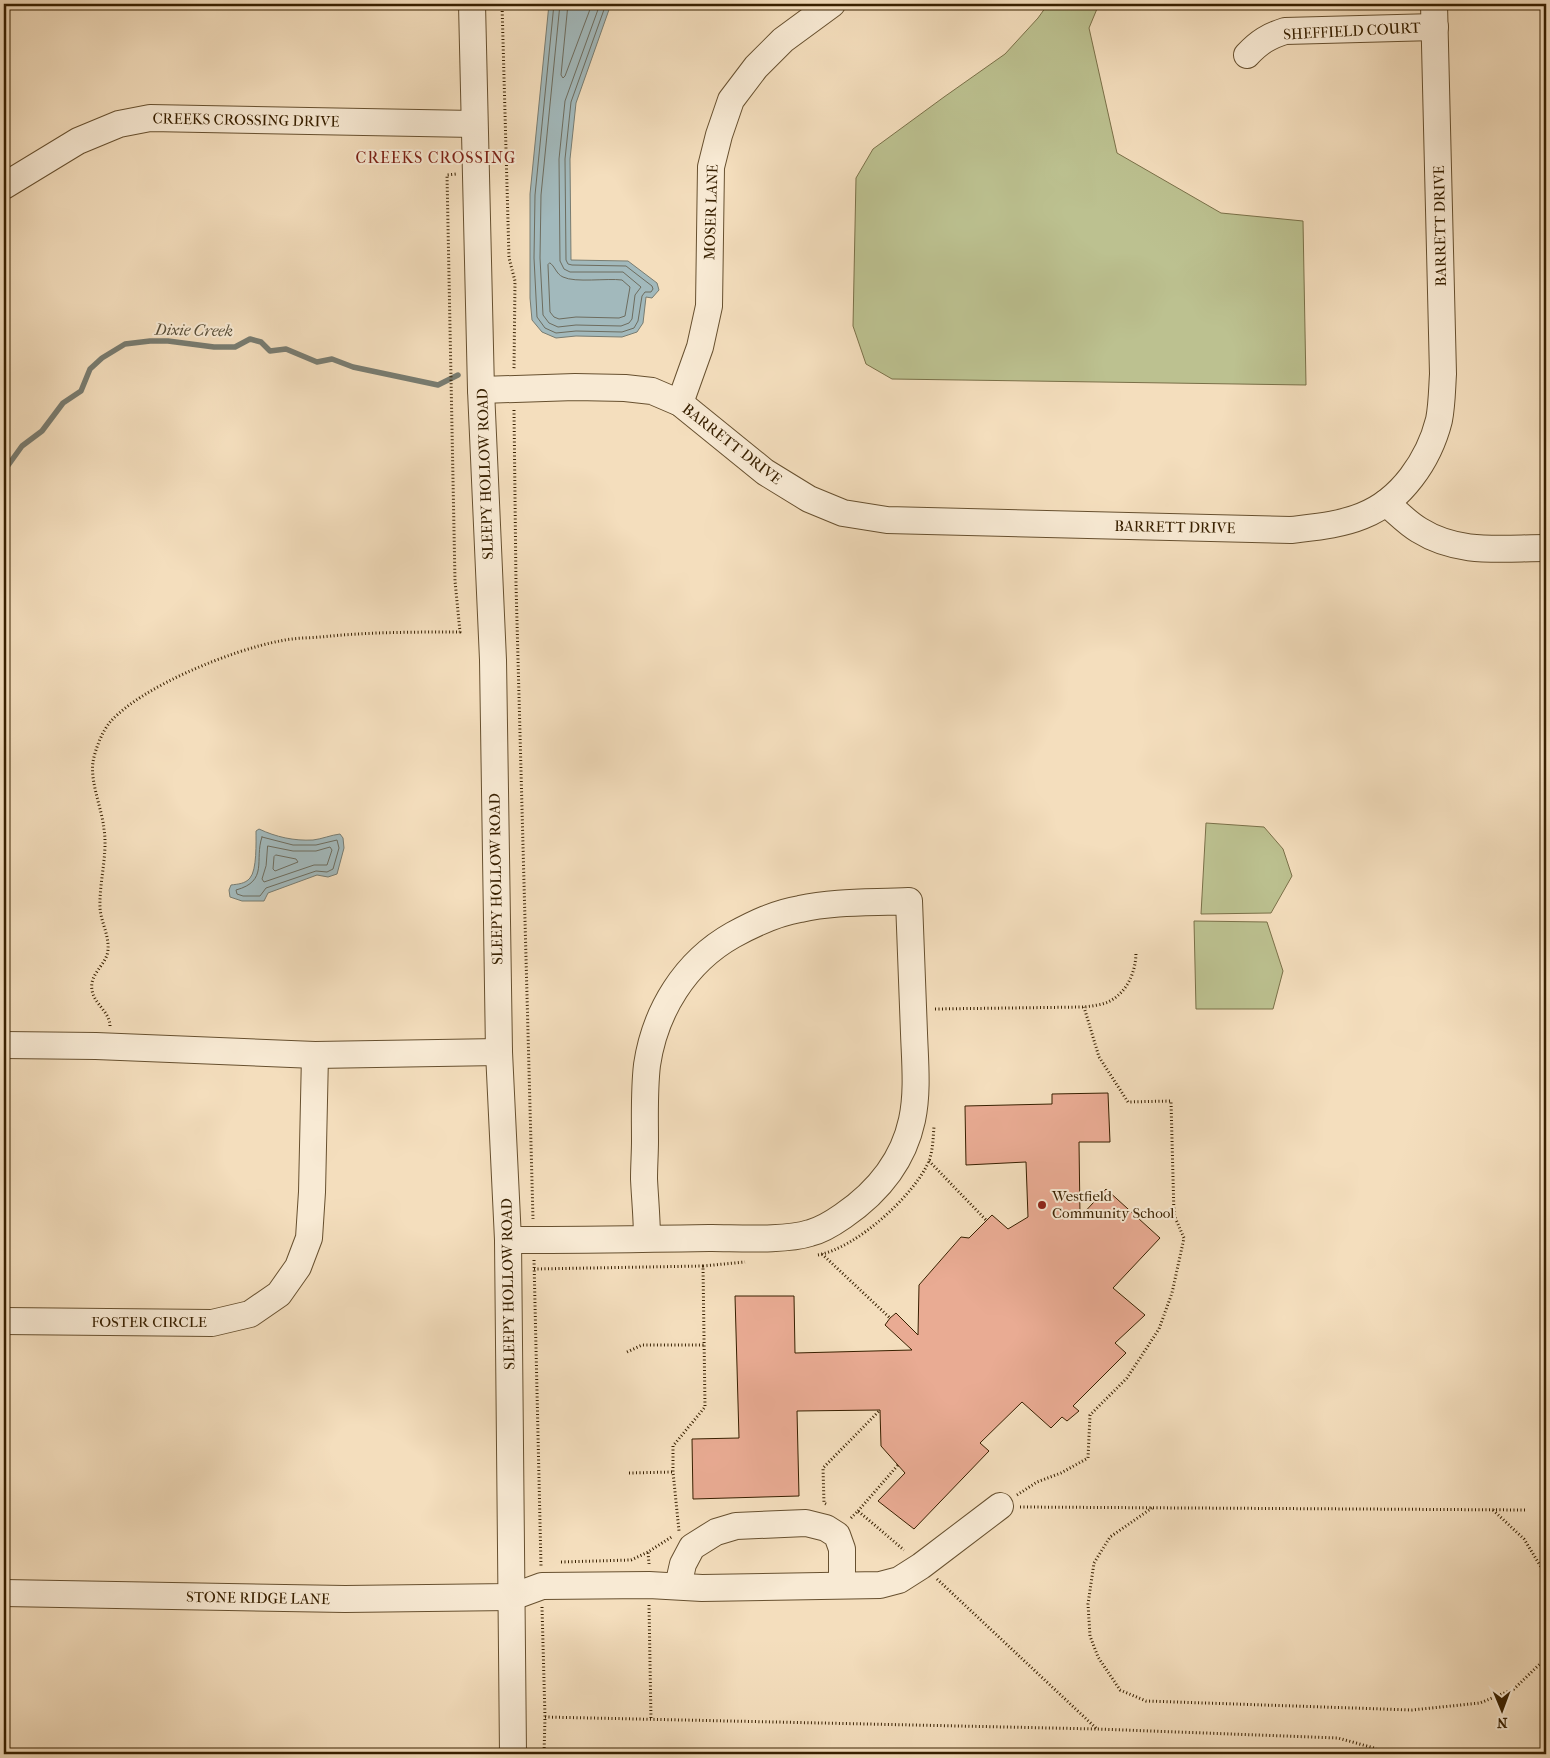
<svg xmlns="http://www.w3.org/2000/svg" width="1550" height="1758" font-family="'IM FELL French Canon',serif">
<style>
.green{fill:#bcc190;stroke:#7a7048}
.water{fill:#a2b9bc;stroke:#787c71}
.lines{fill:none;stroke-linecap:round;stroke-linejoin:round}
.shore{stroke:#6d6c5e;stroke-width:1}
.stream{stroke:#787c71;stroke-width:5.5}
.building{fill:#e9ab93;stroke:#382000}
.minor-casing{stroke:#67502f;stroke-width:28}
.path{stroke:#382000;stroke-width:3;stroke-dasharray:1 2.5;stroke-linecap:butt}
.minor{stroke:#f8ead4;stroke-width:26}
.poi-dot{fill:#8f2418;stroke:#f8ead4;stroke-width:2}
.labels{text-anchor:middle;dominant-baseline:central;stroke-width:4;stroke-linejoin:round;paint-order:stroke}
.street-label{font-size:15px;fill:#382000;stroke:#f8ead4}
.poi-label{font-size:15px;fill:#382000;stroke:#f8ead4;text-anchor:start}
.neighbourhood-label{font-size:16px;letter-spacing:1px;fill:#7a1f14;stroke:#f8ead4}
.water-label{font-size:16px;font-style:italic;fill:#584e38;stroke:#f8ead4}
</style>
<rect width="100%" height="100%" fill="#f4debd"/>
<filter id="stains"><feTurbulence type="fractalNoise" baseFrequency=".004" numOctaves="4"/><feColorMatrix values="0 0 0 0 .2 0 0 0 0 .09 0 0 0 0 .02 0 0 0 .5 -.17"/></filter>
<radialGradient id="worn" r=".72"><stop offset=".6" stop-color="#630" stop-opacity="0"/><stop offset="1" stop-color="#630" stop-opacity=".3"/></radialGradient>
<g class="green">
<polygon points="1048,4 1099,4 1089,28 1117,153 1221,213 1303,221 1306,385 892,379 866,364 853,326 856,178 873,149 944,97 1005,54 1038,18"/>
<polygon points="1206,823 1264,827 1283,849 1292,876 1271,913 1201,914"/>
<polygon points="1194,921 1267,922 1283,971 1273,1009 1196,1009"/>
</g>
<g class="water">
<polygon points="549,4 611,4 576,103 570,159 571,260 628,261 657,283 659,290 652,298 646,297 643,323 637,332 622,337 576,336 556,338 542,332 532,320 530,298 530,194"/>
<path d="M259 829C276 837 294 841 313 840 322 839 331 835 340 834L343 838 344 848 337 874 328 877 317 875 268 893 264 901H242L230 897 229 890 231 885C238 884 245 884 250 878 257 870 256 842 256 831Z"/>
</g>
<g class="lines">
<g class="shore">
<polyline points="554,4 535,195 534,258 537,317 545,328 556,333 576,331 622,332 634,328 638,321 642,296 645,292 651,292 653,289 652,286 626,266 572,265 568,264 566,260 565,159 571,102 606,4"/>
<polyline points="560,4 541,195 540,258 543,315 549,323 558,327 576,325 621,326 629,323 632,319 635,295 641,287 623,272 570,272 564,269 560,261 559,159 565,101 600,4"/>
<polyline points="568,4 561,75 563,78 565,76 592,4"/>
<path d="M550 263C555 266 556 274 563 277 575 283 607 278 622 280L630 287 625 316 619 318 576 317 559 319 554 317 550 312 548 265Z"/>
<path d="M262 837 293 845H316L337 840 339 848 333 869 327 872 316 871 266 888 260 896H243L237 894 236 890C269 881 254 860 262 837Z"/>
<polygon points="268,846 293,851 316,851 330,847 332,850 327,865 314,865 264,882 262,879 266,866"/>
<polygon points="276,855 296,859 298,862 275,871 273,869 274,857"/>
</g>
<polyline class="stream" points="4,471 22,446 42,431 63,403 81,391 90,369 102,358 125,344 150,341 168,341 214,347 235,347 250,339 261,342 270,351 286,349 317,362 332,359 353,367 438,385 458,375"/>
</g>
<polygon class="building" points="1108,1093 1110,1142 1079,1142 1080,1217 1106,1189 1160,1238 1113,1288 1145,1315 1115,1343 1126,1353 1073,1406 1079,1411 1067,1421 1062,1417 1051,1428 1022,1402 980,1443 989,1451 914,1529 878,1501 905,1473 881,1446 880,1410 797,1411 799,1496 693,1499 692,1439 739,1438 735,1296 794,1296 795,1353 912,1350 885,1325 890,1318 896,1313 918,1335 919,1285 961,1237 969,1238 992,1215 1008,1229 1028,1217 1026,1162 966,1165 965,1106 1052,1104 1052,1094"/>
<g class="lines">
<g class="minor-casing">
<g id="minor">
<polyline points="472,4 481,390 493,660 499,1052 508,1240 513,1754"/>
<path d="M1247 55C1259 42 1269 36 1285 31L1435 27"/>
<polyline points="4,186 78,141 119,124 150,118 474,124"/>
<path d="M481 390 575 387 625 388 652 391 680 403 765 472 809 499 843 513 887 520 1291 530C1315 527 1340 525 1362 516 1401 501 1429 460 1439 420 1442 405 1442 389 1443 374L1434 4"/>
<polyline points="680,403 700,347 709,306 711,167 719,135 731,100 756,67 783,40 832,4"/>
<path d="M1386 503C1397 512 1407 523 1419 530 1459 555 1501 548 1546 548"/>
<polyline points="4,1045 96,1046 315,1055 499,1052"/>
<path d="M508 1240H534C593 1240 652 1239 712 1238 738 1238 785 1241 810 1233 822 1230 833 1223 843 1216 878 1192 903 1162 912 1120 918 1092 915 1062 914 1033 912 989 911 945 909 901 873 903 835 901 800 909 776 913 755 923 733 935 685 962 655 1011 647 1065 644 1091 645 1116 645 1141 645 1153 644 1166 644 1179 645 1199 647 1219 647 1239"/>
<polyline points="4,1321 212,1323 250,1314 279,1294 298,1267 309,1238 312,1192 315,1055"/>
<polyline points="678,1586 683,1564 692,1547 716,1532 736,1526 806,1523 826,1528 837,1535 842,1549 842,1585"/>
<polyline points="4,1593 345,1599 512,1597 542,1586 649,1585 702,1588 880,1585 899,1580 921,1566 1000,1506"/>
</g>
</g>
<g class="path">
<polyline points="502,4 509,258 515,281 514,369"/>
<polyline points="514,410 516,584 533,1219"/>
<path d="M935 1009 1084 1007C1092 1006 1101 1005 1108 1002 1127 993 1136 972 1136 952"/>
<path d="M110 1026C110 1012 94 1004 92 990 89 973 108 964 108 949 109 935 101 922 100 908 99 882 108 854 104 829 102 809 90 782 93 762 95 750 102 731 111 721 143 686 232 650 280 641 293 638 307 638 321 637 367 632 414 632 460 632L455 581 447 175 456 174"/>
<polyline points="929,1161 986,1220"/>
<polyline points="822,1254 890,1318"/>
<path d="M818 1255C856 1248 914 1196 929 1161 933 1150 933 1138 934 1127"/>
<polyline points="534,1260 541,1566"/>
<polyline points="703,1266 745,1262"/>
<polyline points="534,1269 703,1266 705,1407 673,1446 673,1472 679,1531"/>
<polyline points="627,1352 642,1345 704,1345"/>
<polyline points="629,1473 673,1472"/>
<polyline points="1017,1495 1037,1482 1061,1473 1088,1458 1090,1415 1127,1378 1159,1329 1172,1293 1184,1238 1174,1215 1171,1101 1128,1102 1099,1057 1084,1007"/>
<polyline points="826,1504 824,1503 823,1468 880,1410"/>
<polyline points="1020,1507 1527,1510"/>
<polyline points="1152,1508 1110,1537 1094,1563 1088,1604 1090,1636 1098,1657 1120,1690 1146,1701 1412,1710 1480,1703 1514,1689 1545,1659 1546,1649"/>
<polyline points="1493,1510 1524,1539 1546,1575 1546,1580"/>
<polyline points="858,1511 898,1465"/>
<polyline points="851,1518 858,1511 904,1550"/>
<polyline points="561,1562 631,1560 648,1552"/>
<polyline points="649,1564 648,1552 673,1536"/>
<polyline points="937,1579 1097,1729"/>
<polyline points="649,1605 651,1720"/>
<polyline points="542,1607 545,1717 544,1754"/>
<polyline points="545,1717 1097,1729 1338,1738 1374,1748 1386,1754"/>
</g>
<use href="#minor" class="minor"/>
</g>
<circle class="poi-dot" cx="1042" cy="1205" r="5"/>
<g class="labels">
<g class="street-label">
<text transform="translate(1352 31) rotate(-3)">SHEFFIELD COURT</text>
<text transform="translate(246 120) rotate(1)">CREEKS CROSSING DRIVE</text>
<text transform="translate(711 212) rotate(-88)">MOSER LANE</text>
<text transform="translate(1440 226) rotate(-91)">BARRETT DRIVE</text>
<text transform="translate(732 444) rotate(38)">BARRETT DRIVE</text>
<text transform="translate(485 474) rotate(-92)">SLEEPY HOLLOW ROAD</text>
<text transform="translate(1175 527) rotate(1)">BARRETT DRIVE</text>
<text transform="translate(496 879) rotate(-91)">SLEEPY HOLLOW ROAD</text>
<text transform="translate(508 1284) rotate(-91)">SLEEPY HOLLOW ROAD</text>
<text x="149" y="1322">FOSTER CIRCLE</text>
<text transform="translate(258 1598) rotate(1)">STONE RIDGE LANE</text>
</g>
<g class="poi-label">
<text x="1052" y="1196">Westfield<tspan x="1052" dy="17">Community School</tspan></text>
</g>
<g class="neighbourhood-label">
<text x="436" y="157">CREEKS CROSSING</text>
</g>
<g class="water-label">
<text transform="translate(194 330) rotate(1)">Dixie Creek</text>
</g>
</g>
<rect width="1550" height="1758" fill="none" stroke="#f4debd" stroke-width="20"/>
<rect x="5" y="5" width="1540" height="1748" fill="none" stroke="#382000" stroke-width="2.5"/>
<rect x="10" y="10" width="1530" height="1738" fill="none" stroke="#382000"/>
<g transform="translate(1502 1710) rotate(179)" stroke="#f8ead4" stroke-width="4" paint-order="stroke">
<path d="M0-4L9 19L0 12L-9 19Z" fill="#382000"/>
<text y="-8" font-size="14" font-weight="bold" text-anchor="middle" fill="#382000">N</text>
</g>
<rect width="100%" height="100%" filter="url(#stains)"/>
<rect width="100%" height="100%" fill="url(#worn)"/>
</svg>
